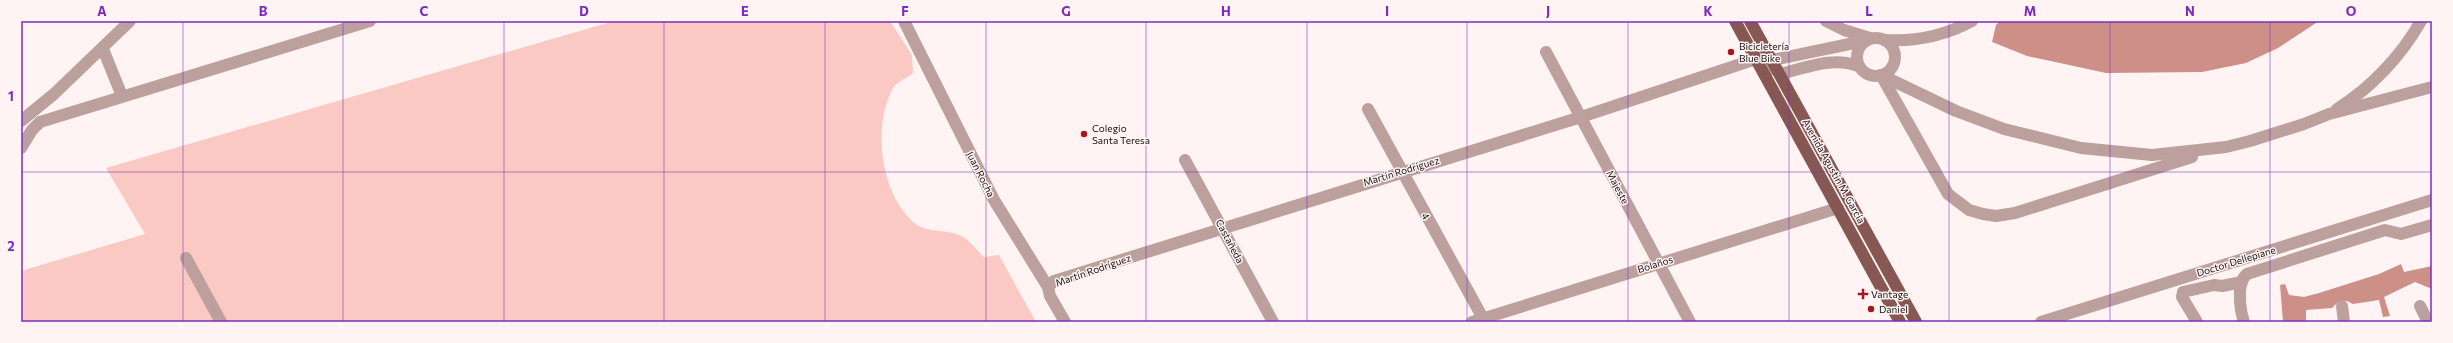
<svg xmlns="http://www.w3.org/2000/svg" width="2453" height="343" font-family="Commissioner,sans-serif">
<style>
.green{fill:#fbc9c3}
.water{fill:#cd9089}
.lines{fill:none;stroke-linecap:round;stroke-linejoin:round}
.minor{stroke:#bca09d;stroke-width:12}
.major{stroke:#875853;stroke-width:12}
.grid{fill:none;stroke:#7b2cbf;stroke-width:1;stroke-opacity:0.55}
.poi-dot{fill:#a9151d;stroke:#fff4f3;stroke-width:1.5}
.labels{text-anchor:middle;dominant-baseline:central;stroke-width:3;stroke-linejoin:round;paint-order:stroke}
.poi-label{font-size:10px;fill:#171312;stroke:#fff4f3;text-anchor:start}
.street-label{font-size:10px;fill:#171312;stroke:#fff4f3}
.neatline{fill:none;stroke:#7b2cbf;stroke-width:1.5}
.grid-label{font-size:13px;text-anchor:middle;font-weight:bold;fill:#7b2cbf}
</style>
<rect width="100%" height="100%" fill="#fff4f3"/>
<path class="green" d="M614 21H890L912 55 913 73C907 78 895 83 892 90 872 128 881 198 917 225 928 232 947 230 959 235 968 238 977 250 984 257L999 255 1036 322H21V271L145 234 106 168Z"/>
<g class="water">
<polygon points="2000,21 2319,21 2278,48 2246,63 2202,72 2106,73 2027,56 1992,42 1996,25"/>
<polygon points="2401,264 2404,272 2432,266 2432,289 2415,282 2384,297 2390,316 2383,317 2379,300 2353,304 2347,301 2338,302 2332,308 2306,310 2306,322 2283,322 2280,285 2285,284 2289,295 2304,297 2319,293 2379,274"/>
</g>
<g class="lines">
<g class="minor">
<polyline points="904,21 994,200 1048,287 1050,296 1065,322"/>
<polyline points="1826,21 1844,30 1870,38"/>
<circle cx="1876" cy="57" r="19"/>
<path d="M1885 40C1917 42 1944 36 1972 21"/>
<polyline points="103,49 122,96"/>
<polyline points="1546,52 1690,322"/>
<path d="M1780 74C1806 68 1832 56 1858 66"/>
<polyline points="1766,75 1772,60 1864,41"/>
<polyline points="1881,75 1956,111 2004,129 2081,148 2152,155 2226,147 2250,141 2304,124 2329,114 2432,87"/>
<polyline points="1881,75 1948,194 1969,210 1983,214 1996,216 2015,213 2192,157"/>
<polyline points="1368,109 1485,322"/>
<path d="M2337 109C2371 88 2401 56 2421 21"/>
<polyline points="21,121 54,94 130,21"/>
<polyline points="21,148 32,130 40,122 370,21"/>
<polyline points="1185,160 1273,322"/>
<polyline points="186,258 221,322"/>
<polyline points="1048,287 1054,281 1581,117 1756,59 1765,47"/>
<polyline points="2342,306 2344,322"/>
<polyline points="2420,306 2428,322"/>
<polyline points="1472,322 1838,208"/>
<polyline points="2041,322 2432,200"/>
<polyline points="2197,322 2182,297 2183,292 2214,285 2222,286 2242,282"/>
<path d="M2244 322C2240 310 2236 283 2247 274L2385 230 2401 234 2432 225"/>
</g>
<g class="major">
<polyline points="1735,21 1900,322"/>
<polyline points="1750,21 1916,322"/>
</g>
</g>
<path class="grid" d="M183 21V322M343 21V322M504 21V322M664 21V322M825 21V322M986 21V322M1146 21V322M1307 21V322M1467 21V322M1628 21V322M1789 21V322M1949 21V322M2110 21V322M2270 21V322M21 172H2432"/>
<g class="poi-dot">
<circle cx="1731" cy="52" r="4"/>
<circle cx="1084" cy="134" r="4"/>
<path d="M1861 288h4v4h4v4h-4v4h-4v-4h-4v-4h4z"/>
<circle cx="1871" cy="309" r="4"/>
</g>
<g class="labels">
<g class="poi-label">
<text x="1739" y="46">Bicicletería<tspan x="1739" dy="12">Blue Bike</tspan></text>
<text x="1092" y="128">Colegio<tspan x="1092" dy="12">Santa Teresa</tspan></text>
<text x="1871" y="294">Vantage</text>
<text x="1879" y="309">Daniel</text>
</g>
<g class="street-label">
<text transform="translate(1401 171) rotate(-17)">Martín Rodríguez</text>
<text transform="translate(1834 171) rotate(61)">Avenida Agustín M. García</text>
<text transform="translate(981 174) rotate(63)">Juan Rocha</text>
<text transform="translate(1618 187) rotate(62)">Majeste</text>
<text transform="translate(1426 216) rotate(61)">4</text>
<text transform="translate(1230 241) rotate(62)">Castañeda</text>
<text transform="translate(2236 261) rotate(-17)">Doctor Dellepiane</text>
<text transform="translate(1655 264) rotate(-17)">Bolaños</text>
<text transform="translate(1093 270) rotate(-19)">Martín Rodríguez</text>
</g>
</g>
<rect width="2453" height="343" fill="none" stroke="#fff4f3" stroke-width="44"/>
<rect x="22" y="22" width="2409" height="299" class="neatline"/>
<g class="grid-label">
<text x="102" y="16">A</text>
<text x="263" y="16">B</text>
<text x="424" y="16">C</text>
<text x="584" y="16">D</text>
<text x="745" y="16">E</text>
<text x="905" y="16">F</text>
<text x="1066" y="16">G</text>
<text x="1226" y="16">H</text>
<text x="1387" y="16">I</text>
<text x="1548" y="16">J</text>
<text x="1708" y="16">K</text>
<text x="1869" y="16">L</text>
<text x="2030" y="16">M</text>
<text x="2190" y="16">N</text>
<text x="2351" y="16">O</text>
<text x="11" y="101">1</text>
<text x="11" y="251">2</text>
</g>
</svg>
